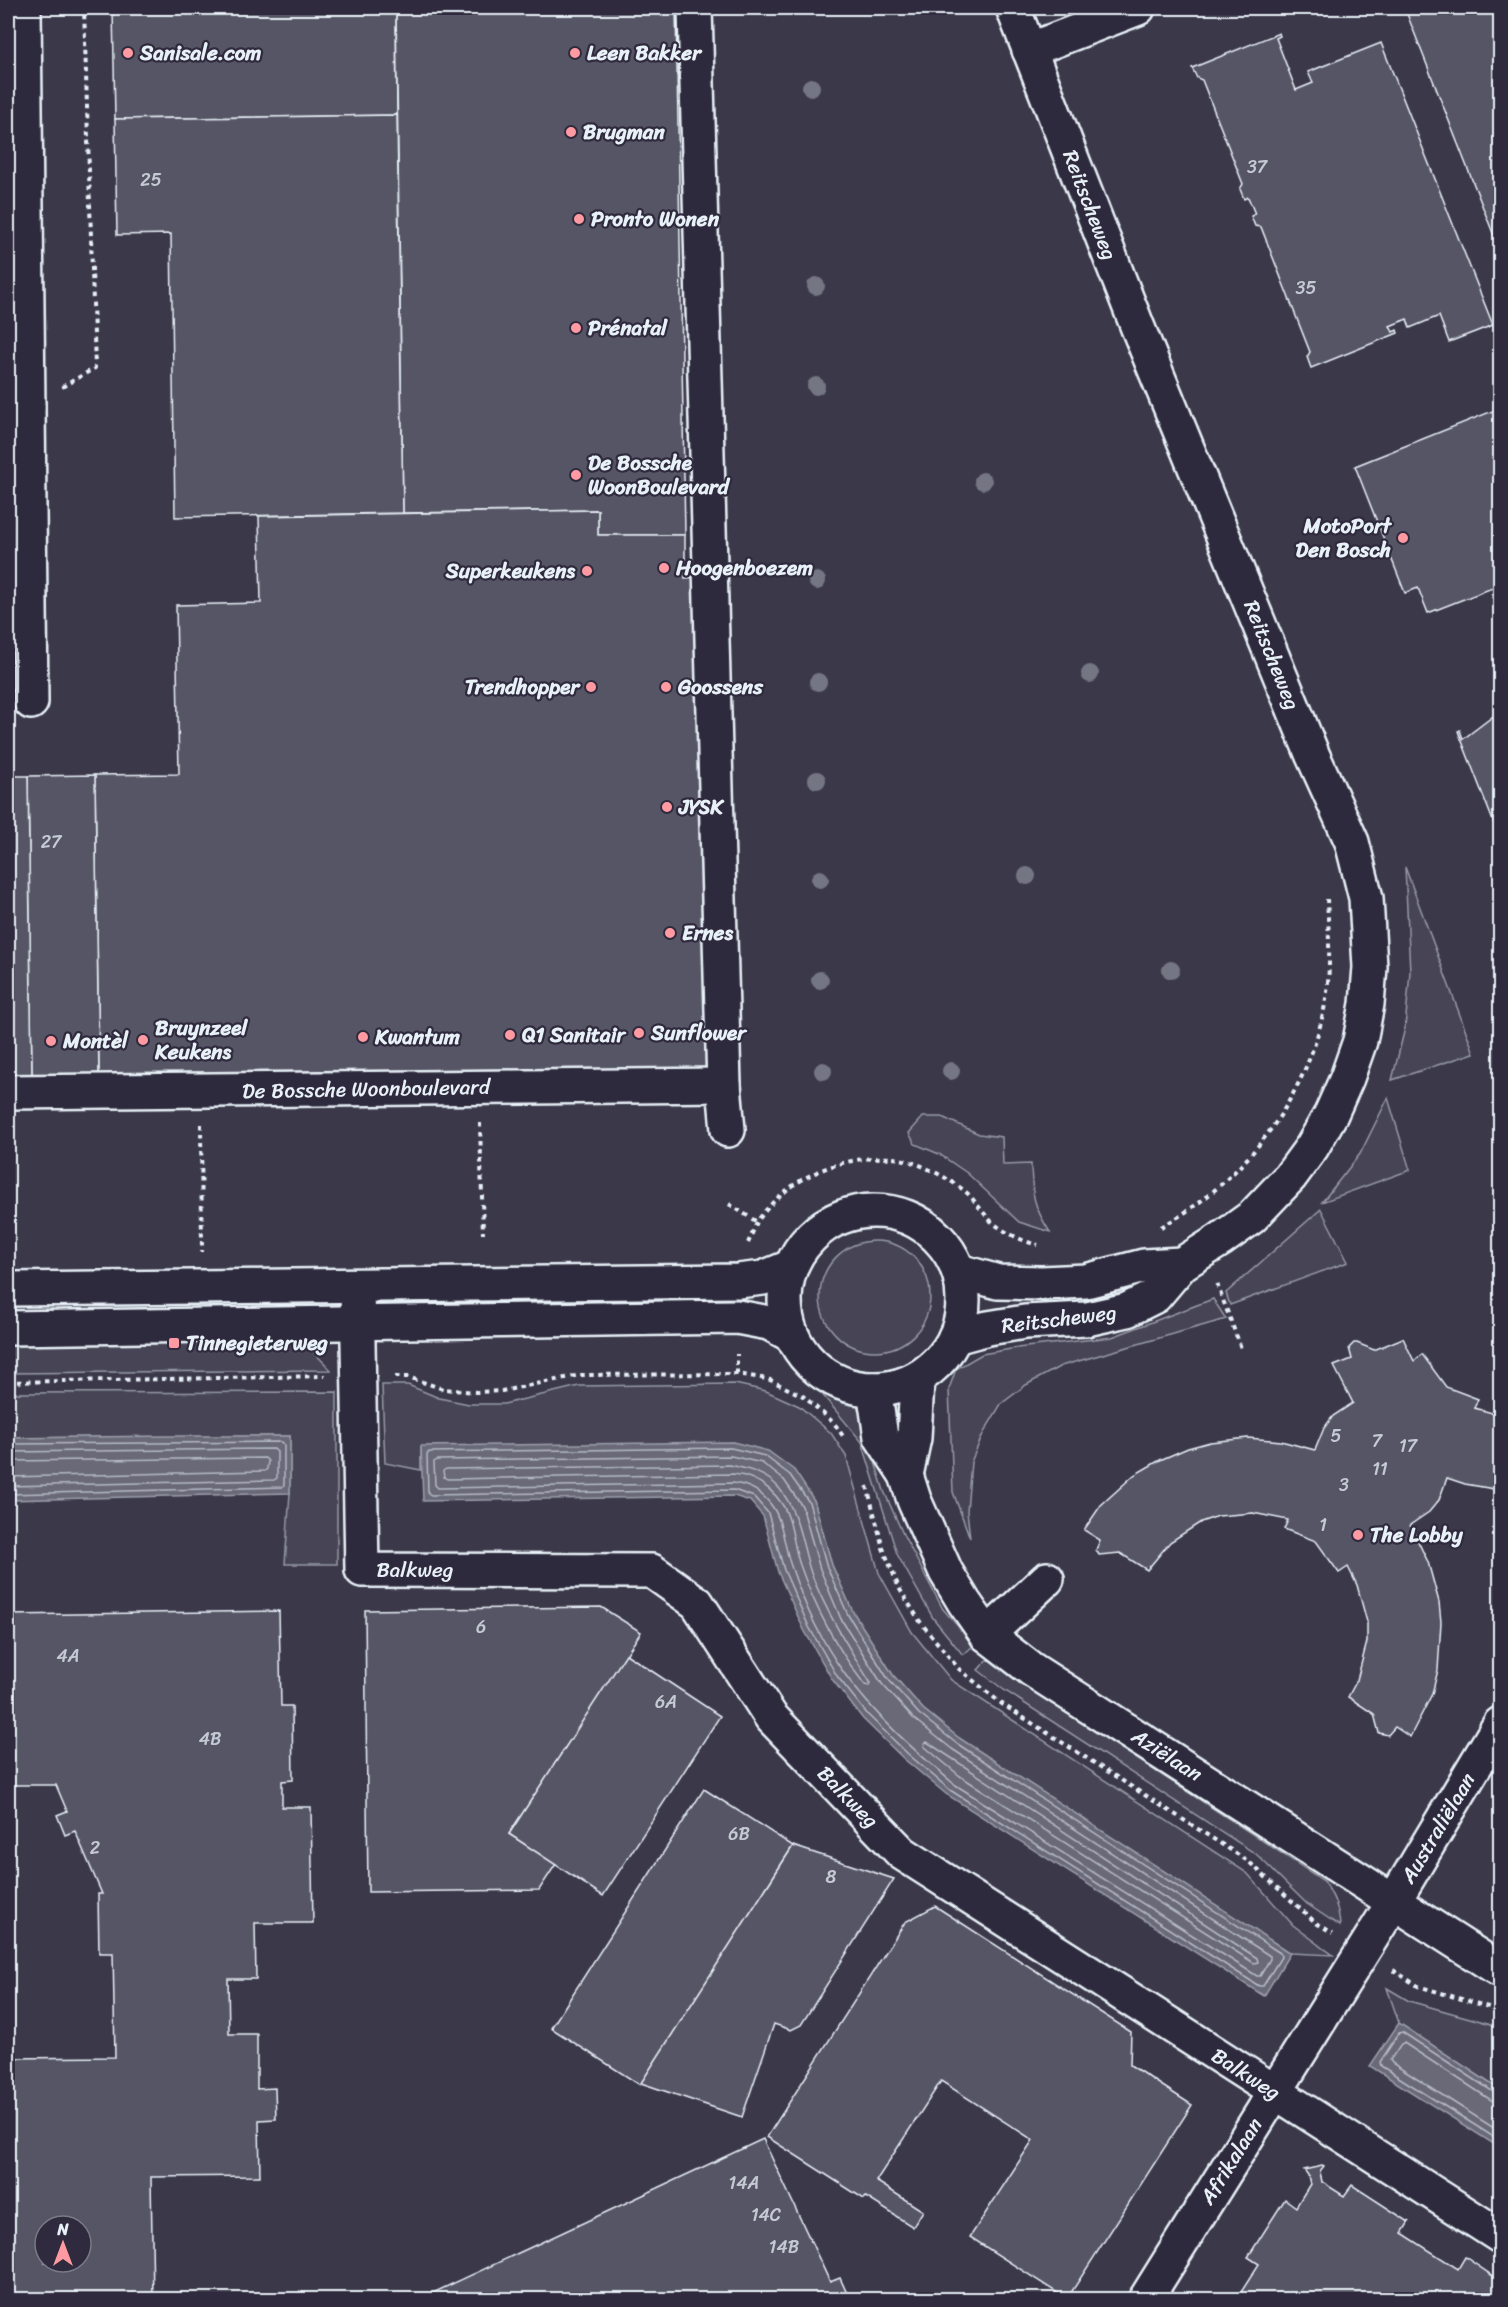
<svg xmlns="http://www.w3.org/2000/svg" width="1508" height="2307" font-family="Sriracha,sans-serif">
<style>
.built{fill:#3b3749;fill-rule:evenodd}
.green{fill:#464455;stroke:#979aa6;stroke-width:1.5}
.water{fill:#696978;stroke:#9c9fab;stroke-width:1.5}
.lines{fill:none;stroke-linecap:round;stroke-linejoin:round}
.shore{stroke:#b5bbc5;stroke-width:1.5}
.building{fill:#575565;stroke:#e8f1f8;stroke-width:1.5;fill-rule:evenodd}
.minor-casing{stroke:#e8f1f8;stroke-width:38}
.path{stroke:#e8f1f8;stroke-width:4;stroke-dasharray:4.5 4.5;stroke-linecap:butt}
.minor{stroke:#2f2a3d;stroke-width:33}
.tree{fill:#757684}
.poi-dot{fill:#ff9aa2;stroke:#2f2a3d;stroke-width:2}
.labels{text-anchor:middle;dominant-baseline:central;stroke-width:4.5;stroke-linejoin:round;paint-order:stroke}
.number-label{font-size:18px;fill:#c4cad3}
.poi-label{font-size:21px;font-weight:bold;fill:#e8f1f8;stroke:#2f2a3d;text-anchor:start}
.street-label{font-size:21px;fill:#e8f1f8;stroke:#2f2a3d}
</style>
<rect width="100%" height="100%" fill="#2f2a3d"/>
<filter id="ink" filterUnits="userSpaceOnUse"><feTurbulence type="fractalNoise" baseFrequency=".0167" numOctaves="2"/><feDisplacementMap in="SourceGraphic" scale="12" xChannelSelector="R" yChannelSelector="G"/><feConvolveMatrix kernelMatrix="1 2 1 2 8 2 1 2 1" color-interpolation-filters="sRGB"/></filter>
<g filter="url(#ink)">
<path class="built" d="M8 8H1500V2299L8 2300ZM45 2226H81V2262H45Z"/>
<g class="green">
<polygon points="1405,867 1474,1053 1392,1080 1405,1028 1410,972"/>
<polygon points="1388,1098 1410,1170 1322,1202 1360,1154"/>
<path d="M923 1117H942L979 1134 1002 1137 1003 1165 1031 1164C1032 1194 1033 1206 1050 1232L1019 1222 967 1173 939 1154 915 1144 909 1133Z"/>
<polygon points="1321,1209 1348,1262 1230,1305 1226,1293"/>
<circle cx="875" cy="1296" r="55"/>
<polygon points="1213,1299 1226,1319 1061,1366 1026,1385 1001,1404 983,1434 971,1462 967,1511 970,1538 953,1492 949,1389 956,1369 982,1354 1017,1348 1112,1337"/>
<polygon points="299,1337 331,1370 8,1373 8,1344"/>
<polygon points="735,1384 766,1391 799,1406 831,1433 846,1456 879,1573 912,1632 951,1680 1247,1873 1293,1925 1333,1955 1290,1953 959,1738 923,1709 893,1675 853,1612 832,1565 814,1500 421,1447 421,1470 385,1463 382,1385 408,1385 439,1398 469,1404 504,1404 579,1386"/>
<polygon points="337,1392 337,1564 285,1564 290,1493 290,1436 8,1438 8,1393"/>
<polygon points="821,1393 855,1398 884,1491 903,1534 943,1609 974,1645 963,1655 933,1618 897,1554 862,1442"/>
<path d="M988 1659 1010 1676 1324 1881C1334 1897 1339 1908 1340 1926L1307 1904 1256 1854 1004 1690 978 1670Z"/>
<polygon points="1387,1988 1409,2001 1491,2024 1500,2030 1500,2090 1399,2023"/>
</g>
<g class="water">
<polygon points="166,1436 290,1436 290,1493 8,1500 8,1438"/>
<polygon points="733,1442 768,1451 794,1470 814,1500 832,1565 853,1612 893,1675 923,1709 959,1738 1290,1953 1264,1996 946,1794 904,1759 863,1719 832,1679 804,1630 778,1572 763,1516 750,1501 734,1496 423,1501 421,1446"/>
<polygon points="1399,2023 1500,2090 1500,2148 1370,2066"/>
</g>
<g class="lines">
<g class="shore">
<polyline points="8,1444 281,1442 284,1445 284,1485 282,1487 8,1494"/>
<polygon points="731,1448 765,1456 790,1475 809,1502 827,1567 848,1615 888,1679 919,1714 956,1743 1280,1953 1281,1957 1263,1986 1259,1986 950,1790 908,1754 868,1715 837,1676 809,1627 784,1570 768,1513 754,1497 734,1490 431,1495 428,1493 427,1455 429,1452"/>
<polyline points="8,1452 274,1449 277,1452 277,1478 274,1480 8,1486"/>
<path d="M731 1456 762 1463 784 1480 802 1506 820 1569 841 1619 882 1684 914 1719 952 1749 1270 1956V1959L1260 1976H1257L954 1784C914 1750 875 1716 844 1673 822 1642 803 1602 791 1566 785 1550 783 1523 774 1509 764 1493 751 1485 733 1483L438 1488 435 1485 434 1462 437 1460Z"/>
<polyline points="8,1461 265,1458 268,1461 267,1469 265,1471 8,1477"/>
<path d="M730 1465C748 1469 766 1473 779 1488 799 1512 801 1543 811 1573 826 1612 848 1646 870 1682L869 1686 865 1685C838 1650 815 1608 800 1565 793 1546 793 1521 782 1504 770 1486 754 1476 733 1474L447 1479 444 1477 443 1471 446 1469Z"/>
<polygon points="927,1742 1257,1958 1258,1962 1254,1963 960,1776 925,1747 924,1744"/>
<polyline points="1500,2094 1495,2093 1402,2032 1399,2033 1380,2062 1381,2066 1500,2141"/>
<polyline points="1500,2102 1491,2100 1404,2043 1401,2044 1390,2060 1392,2063 1500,2132"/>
</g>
</g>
<g class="building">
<polygon points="113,8 396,8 397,115 115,119"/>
<polygon points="396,8 676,8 685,535 598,535 598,510 403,513"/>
<polygon points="1423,8 1500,8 1500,251 1407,14"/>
<polygon points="1279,33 1280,36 1276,38 1296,90 1313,83 1308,72 1381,43 1493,325 1449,342 1439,316 1410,328 1407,319 1390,326 1393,332 1397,330 1398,333 1311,368 1307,357 1310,352 1261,227 1255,226 1251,216 1255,214 1248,197 1244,199 1240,189 1243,184 1202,80 1197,78 1192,68"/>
<polygon points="397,115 403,513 175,517 171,234 117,235 115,119"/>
<polygon points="1500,408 1500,585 1428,613 1418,588 1405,593 1355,466"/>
<polygon points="598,510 598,535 685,535 685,578 701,577 709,1068 99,1077 95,775 179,774 176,605 261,603 259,516"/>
<polygon points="1500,711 1500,839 1458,731 1460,730 1463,739"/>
<polygon points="95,775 99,1077 32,1078 28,776"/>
<polygon points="8,776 28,776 32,1078 8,1079"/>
<polygon points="1403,1338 1414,1361 1422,1354 1446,1387 1478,1399 1474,1408 1500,1415 1500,1490 1465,1484 1447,1478 1439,1500 1429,1512 1410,1525 1428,1562 1439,1602 1441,1622 1438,1670 1432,1694 1410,1737 1395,1727 1388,1735 1379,1733 1374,1714 1348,1697 1357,1680 1367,1642 1367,1622 1357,1585 1348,1567 1339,1573 1316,1541 1284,1529 1288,1520 1253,1513 1218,1516 1201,1522 1170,1542 1147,1570 1120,1553 1099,1555 1096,1550 1100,1540 1084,1530 1101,1505 1134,1475 1160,1460 1188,1448 1210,1442 1248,1438 1281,1441 1315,1450 1324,1428 1333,1416 1353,1403 1334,1366 1352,1359 1349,1348 1354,1343 1357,1343 1374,1350"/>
<polygon points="601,1607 641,1632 509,1834 556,1864 539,1890 368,1892 365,1610"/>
<path d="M279 1611 281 1706H292L293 1780 282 1781V1807H311L313 1923H255L256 1979H228L229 2034H257V2089L275 2088 276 2119 259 2120 260 2176 151 2177 153 2300H8V2058L115 2057 113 1953H99L98 1894H102L75 1831 65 1835 57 1815 67 1811 56 1785H8V1615ZM45 2226H81V2262H45Z"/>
<polygon points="626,1654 720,1716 603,1896 509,1834"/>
<polygon points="704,1789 793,1846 640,2085 551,2028"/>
<polygon points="793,1846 894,1879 801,2025 791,2030 774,2024 742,2117 641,2083"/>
<polygon points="935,1906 1131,2032 1130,2065 1192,2105 1067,2299 970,2237 1033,2140 941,2081 876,2181 923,2211 913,2227 866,2197 864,2199 767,2137 905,1922"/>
<polygon points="763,2139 830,2282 840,2278 850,2300 423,2300 422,2298"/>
<polygon points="1322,2166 1324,2167 1320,2172 1322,2182 1344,2196 1352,2185 1409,2222 1402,2233 1458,2269 1465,2257 1500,2281 1500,2300 1236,2300 1259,2264 1248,2257 1285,2199 1296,2207 1310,2184 1308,2175 1304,2170"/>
</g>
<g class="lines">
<g class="minor-casing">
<g id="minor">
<polyline points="695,8 724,1085 728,1130"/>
<polyline points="1029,50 1138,8"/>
<polyline points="8,407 28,407 24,8"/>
<polyline points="28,407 31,702"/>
<polyline points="8,1092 724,1085"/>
<circle cx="874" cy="1300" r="89"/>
<polyline points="959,1271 998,1282 1042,1283 1086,1281 1144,1266 1182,1264"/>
<polyline points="357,1286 362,1570 652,1571 697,1603 771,1717 902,1853 1500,2236"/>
<polyline points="8,1289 738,1281 763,1278 790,1267"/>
<polyline points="8,1328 737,1317 769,1323 791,1335"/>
<polyline points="955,1337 988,1328 1025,1322 1087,1319 1127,1310 1155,1296 1182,1264 1220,1240 1252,1217 1290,1177 1312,1147 1331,1114 1347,1078 1360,1041 1367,1004 1370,967 1366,898 1352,842 1313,756 1138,328 1013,8"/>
<polyline points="874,1389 881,1437 906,1475 914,1500 946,1572 964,1602 987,1635 1031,1669 1500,1970"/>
<polyline points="906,1475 914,1438 917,1381"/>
<polyline points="987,1635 1047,1579"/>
<polyline points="1145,2300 1385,1916 1500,1724"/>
</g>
</g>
<g class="path">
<polyline points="62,387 95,368 84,8"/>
<polyline points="480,1123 483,1234"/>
<polyline points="201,1124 202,1252"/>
<polyline points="729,1204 757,1222"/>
<path d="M1161 1227C1241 1183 1303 1104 1323 1014 1332 976 1329 937 1327 899"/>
<path d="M748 1243C751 1237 754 1228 757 1222 786 1178 841 1155 892 1158 914 1159 949 1178 966 1192 976 1201 983 1214 993 1223 1006 1233 1022 1241 1038 1245"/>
<polyline points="1217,1284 1241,1348"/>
<polyline points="737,1374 737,1354"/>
<polyline points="395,1377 408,1377 443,1389 476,1392 502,1391 580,1375 737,1374 768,1379 803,1396 834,1423 843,1436"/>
<polyline points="8,1382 325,1376"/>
<polyline points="867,1486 883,1548 899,1588 921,1623 959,1669 1002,1704 1248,1861 1316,1923 1333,1933"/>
<polyline points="1393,1970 1418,1986 1495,2009 1500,2013"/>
</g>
<use href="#minor" class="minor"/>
</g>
<g class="tree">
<circle cx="811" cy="87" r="9"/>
<circle cx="816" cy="286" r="9"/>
<circle cx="816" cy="386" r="9"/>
<circle cx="983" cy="481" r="9"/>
<circle cx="817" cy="581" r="9"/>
<circle cx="1090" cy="674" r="9"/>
<circle cx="818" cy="682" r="9"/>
<circle cx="817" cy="780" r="9"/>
<circle cx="1027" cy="876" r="9"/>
<circle cx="820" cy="879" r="9"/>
<circle cx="1171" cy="970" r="9"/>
<circle cx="820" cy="980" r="9"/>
<circle cx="823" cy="1071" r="9"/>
<circle cx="951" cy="1071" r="9"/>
</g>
</g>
<g class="poi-dot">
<circle cx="128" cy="53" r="6"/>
<circle cx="575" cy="53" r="6"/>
<circle cx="571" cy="132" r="6"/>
<circle cx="579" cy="219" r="6"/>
<circle cx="576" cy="328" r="6"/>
<circle cx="576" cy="475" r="6"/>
<circle cx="1403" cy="538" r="6"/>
<circle cx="664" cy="568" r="6"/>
<circle cx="587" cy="571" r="6"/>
<circle cx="591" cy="687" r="6"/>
<circle cx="666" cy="687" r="6"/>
<circle cx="667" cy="807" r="6"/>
<circle cx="670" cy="933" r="6"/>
<circle cx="639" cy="1033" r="6"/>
<circle cx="510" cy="1035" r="6"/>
<circle cx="363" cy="1037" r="6"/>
<circle cx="143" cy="1040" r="6"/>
<circle cx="51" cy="1041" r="6"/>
<rect x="168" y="1337" width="12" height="12" rx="3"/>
<circle cx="1358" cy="1535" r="6"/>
</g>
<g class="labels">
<g class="number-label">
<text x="1257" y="167">37</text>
<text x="151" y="180">25</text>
<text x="1306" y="288">35</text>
<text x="51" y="842">27</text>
<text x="1336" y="1436">5</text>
<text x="1377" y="1441">7</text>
<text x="1408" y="1446">17</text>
<text x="1380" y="1469">11</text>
<text x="1344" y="1485">3</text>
<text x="1323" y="1525">1</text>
<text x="481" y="1627">6</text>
<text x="68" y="1656">4A</text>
<text x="666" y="1702">6A</text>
<text x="210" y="1739">4B</text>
<text x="739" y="1834">6B</text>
<text x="95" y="1848">2</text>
<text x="831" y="1877">8</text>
<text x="744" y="2183">14A</text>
<text x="766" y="2215">14C</text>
<text x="784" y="2247">14B</text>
</g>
<g class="poi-label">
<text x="140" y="53">Sanisale.com</text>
<text x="587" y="53">Leen Bakker</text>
<text x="583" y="132">Brugman</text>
<text x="591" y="219">Pronto Wonen</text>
<text x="588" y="328">Prénatal</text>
<text x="588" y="463">De Bossche<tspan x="588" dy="24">WoonBoulevard</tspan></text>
<text x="1391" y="526" text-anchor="end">MotoPort<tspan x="1391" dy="24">Den Bosch</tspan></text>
<text x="676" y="568">Hoogenboezem</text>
<text x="575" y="571" text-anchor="end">Superkeukens</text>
<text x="579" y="687" text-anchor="end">Trendhopper</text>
<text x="678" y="687">Goossens</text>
<text x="679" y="807">JYSK</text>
<text x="682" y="933">Ernes</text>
<text x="155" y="1028">Bruynzeel<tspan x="155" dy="24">Keukens</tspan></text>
<text x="651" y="1033">Sunflower</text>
<text x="522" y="1035">Q1 Sanitair</text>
<text x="375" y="1037">Kwantum</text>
<text x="63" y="1041">Montèl</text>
<text x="186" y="1343">Tinnegieterweg</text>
<text x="1370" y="1535">The Lobby</text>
</g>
<g class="street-label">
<text transform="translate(1090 205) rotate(69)">Reitscheweg</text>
<text transform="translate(1272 655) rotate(68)">Reitscheweg</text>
<text transform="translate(366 1089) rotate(-1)">De Bossche Woonboulevard</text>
<text transform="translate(1059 1319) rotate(-7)">Reitscheweg</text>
<text x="415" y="1570">Balkweg</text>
<text transform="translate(1167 1755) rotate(33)">Aziëlaan</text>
<text transform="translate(848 1797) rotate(46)">Balkweg</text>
<text transform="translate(1438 1828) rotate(-59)">Australiëlaan</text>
<text transform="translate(1246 2074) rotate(33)">Balkweg</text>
<text transform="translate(1231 2161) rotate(-58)">Afrikalaan</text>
</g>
</g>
<rect width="1508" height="2307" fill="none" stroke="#2f2a3d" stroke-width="30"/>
<rect x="15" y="15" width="1478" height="2277" fill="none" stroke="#e8f1f8" stroke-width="2" filter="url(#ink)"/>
<g transform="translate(63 2244)"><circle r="28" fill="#2f2a3d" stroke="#797a88" stroke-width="1.5"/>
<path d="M0-4.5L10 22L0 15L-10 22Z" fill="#ff9aa2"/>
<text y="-9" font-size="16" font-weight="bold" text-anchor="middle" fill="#e8f1f8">N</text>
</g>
</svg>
